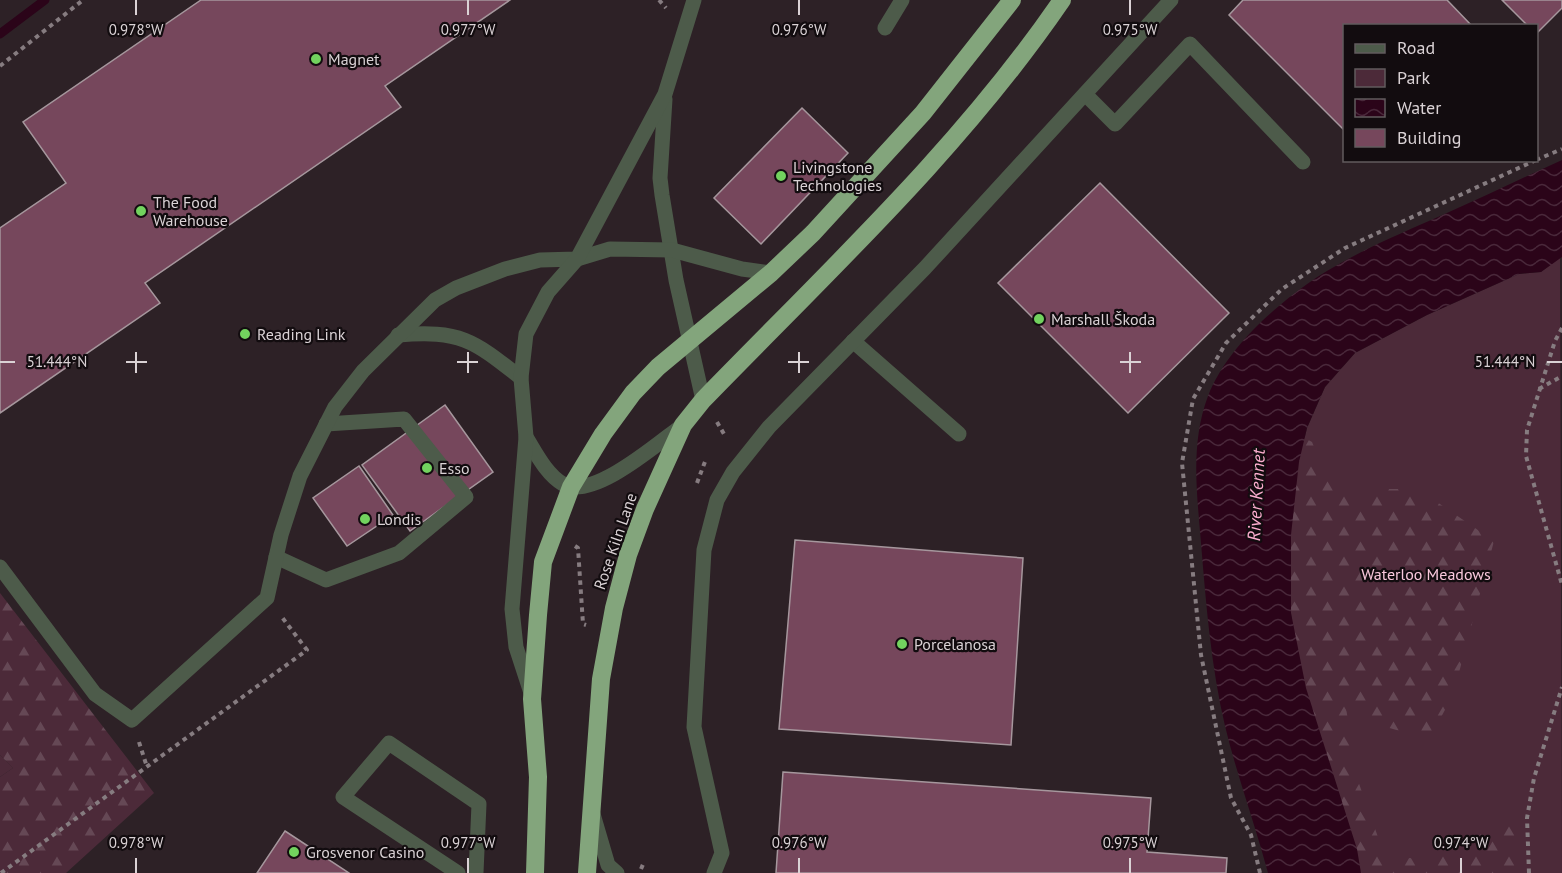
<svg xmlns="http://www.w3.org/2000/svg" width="1562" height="873" font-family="'PT Sans',sans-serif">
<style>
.green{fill:#4c2a39}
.forest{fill:url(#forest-firs)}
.water{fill:url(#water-waves)}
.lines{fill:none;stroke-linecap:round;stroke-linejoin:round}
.stream{stroke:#2b0419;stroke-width:9}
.building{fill:#76475c;stroke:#a6979d;stroke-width:1.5}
.path{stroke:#867c80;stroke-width:4;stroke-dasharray:4.5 4.5;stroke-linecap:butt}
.minor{stroke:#4d5b4a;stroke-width:15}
.highway{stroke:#83a57c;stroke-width:18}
.ticks{fill:none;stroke:#dad2d5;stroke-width:2}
.poi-dot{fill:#72d25e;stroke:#120c0f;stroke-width:2}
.labels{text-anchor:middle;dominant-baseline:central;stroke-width:4.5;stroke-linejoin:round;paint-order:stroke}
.poi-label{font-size:16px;fill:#dad2d5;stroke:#120c0f;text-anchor:start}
.street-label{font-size:16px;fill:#dad2d5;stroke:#120c0f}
.park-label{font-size:16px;fill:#f9c8dc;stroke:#120c0f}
.water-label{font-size:18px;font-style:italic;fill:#fbadce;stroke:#120c0f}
.ticks-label{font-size:15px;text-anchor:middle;fill:#dad2d5;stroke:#120c0f;stroke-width:4.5;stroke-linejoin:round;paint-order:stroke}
</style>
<defs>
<pattern id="forest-firs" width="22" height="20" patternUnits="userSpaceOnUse" patternTransform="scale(1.5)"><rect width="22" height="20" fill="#4c2a39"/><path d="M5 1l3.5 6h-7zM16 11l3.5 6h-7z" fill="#654855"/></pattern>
<pattern id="water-waves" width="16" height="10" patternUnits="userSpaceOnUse" patternTransform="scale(1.5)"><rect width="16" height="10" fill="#2b0419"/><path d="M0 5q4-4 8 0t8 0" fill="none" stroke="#49283a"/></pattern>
</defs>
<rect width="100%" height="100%" fill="#2d2126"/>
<g class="green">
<polygon points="1560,257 1562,873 1361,873 1306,688 1291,613 1291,535 1299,462 1307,428 1325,387 1355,353 1427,315 1519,274 1541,272"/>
<polygon points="0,755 13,768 0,777"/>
</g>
<g class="forest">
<path d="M1296 433 1312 442 1328 481 1349 494 1386 489H1418L1494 541 1453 695 1433 732 1414 735 1372 723 1344 695 1357 778 1384 854C1412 862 1438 857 1467 851L1491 821H1517L1518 873H1355L1297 686 1287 556Z"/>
<polygon points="0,593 154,793 66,873 0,873 0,777 13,768 0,755"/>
</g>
<path class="water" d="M1562 160V257L1541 272 1519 274 1427 315 1355 353 1325 387 1307 428 1299 462 1291 535V613L1306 688 1357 849 1361 873H1268C1255 824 1237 776 1225 726 1211 666 1206 604 1201 543 1197 493 1190 444 1208 396 1221 362 1251 329 1279 306 1329 262 1389 239 1449 212 1487 195 1524 177 1562 160Z"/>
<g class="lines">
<polyline class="stream" points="0,34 45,0"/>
</g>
<g class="building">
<polygon points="201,0 510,0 385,86 401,107 145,283 160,303 0,413 0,228 66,183 23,122"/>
<polygon points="1243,0 1447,0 1472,26 1344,26 1344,130 1229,15"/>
<polygon points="1502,0 1562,0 1562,8 1536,34 1536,26 1528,26"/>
<polygon points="802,108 848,153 761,244 714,198"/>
<polygon points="1100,183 1229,313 1128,413 998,283"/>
<polygon points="445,405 493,472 410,531 362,465"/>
<polygon points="359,466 393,515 347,546 313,498"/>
<polygon points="795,540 1023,558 1011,745 779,729"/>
<polygon points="783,772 1151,798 1147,852 1227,858 1226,873 776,873"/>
<polygon points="285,831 349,873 257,873"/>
</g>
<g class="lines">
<g class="path">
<polyline points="659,0 666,8"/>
<polyline points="0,66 83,0"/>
<polyline points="1536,160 1562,149"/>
<polyline points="1562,328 1555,341 1527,430 1526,456 1562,585"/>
<polyline points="1539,389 1562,376"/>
<polyline points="717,422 724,434"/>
<polyline points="697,483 706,459"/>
<polyline points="575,546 578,548 583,624 586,625"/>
<polyline points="139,742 147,767"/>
<polyline points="641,869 644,862"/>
<polyline points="1,873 307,650 281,616"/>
<polyline points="1260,873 1251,835 1231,798 1201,655 1182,463 1193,399 1226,343 1282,289 1345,248 1536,160"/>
<polyline points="1529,873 1527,818 1534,778 1562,687"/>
</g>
<g class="minor">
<polyline points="885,28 902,0"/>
<polyline points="1085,94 1115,124 1190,44 1303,162"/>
<polyline points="665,99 660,178 662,195 676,280 703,400"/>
<path d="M398 335C461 330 473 340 521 378"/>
<polyline points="853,341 959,434"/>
<path d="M526 437C536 453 546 474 563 484 593 501 659 442 683 425"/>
<polyline points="276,557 326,580 399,553 466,497 404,419 326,424"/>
<polyline points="0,567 95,694 132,720 267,598 281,535 300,476 335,407 363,371 435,300 456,288 505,269 540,260 577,259 610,249 672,250 742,269 771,273"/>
<polyline points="531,693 516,647 512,609 526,437 521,378 526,334 548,292 577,259 665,94 694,0"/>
<polyline points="593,814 608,865 617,873"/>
<polyline points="458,873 343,797 389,743 479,804 476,873"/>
<polyline points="714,873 722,853 694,727 704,550 717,500 733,472 769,427 925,268 1171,0"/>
</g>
<g class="highway">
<polyline points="535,873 538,777 532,699 538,615 543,562 571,487 603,434 633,393 658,367 771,273 813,233 923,113 1012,0"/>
<path d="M587 873 601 679 614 608 628 555 645 509 683 425 703 400C827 272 961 148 1062 0"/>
</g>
</g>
<path class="ticks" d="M136 0V15M468 0V15M799 0V15M1130 0V15M136 352V373M468 352V373M799 352V373M1130 352V373M0 362H15M126 362H147M457 362H478M788 362H809M1120 362H1141M1547 362H1562M136 858V873M468 858V873M799 858V873M1130 858V873M1461 858V873"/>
<g class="poi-dot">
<circle cx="316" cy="59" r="6"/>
<circle cx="781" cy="176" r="6"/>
<circle cx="141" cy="211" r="6"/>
<circle cx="1039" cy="319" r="6"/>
<circle cx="245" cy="334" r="6"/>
<circle cx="427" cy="468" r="6"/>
<circle cx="365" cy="519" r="6"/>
<circle cx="902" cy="644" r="6"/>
<circle cx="294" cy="852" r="6"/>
</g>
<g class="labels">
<g class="poi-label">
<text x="328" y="59">Magnet</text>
<text x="793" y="167">Livingstone<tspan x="793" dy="18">Technologies</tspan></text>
<text x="153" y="202">The Food<tspan x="153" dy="18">Warehouse</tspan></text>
<text x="1051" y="319">Marshall Škoda</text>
<text x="257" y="334">Reading Link</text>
<text x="439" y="468">Esso</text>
<text x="377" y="519">Londis</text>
<text x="914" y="644">Porcelanosa</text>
<text x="306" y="852">Grosvenor Casino</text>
</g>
<g class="street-label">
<text transform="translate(615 541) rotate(-71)">Rose Kiln Lane</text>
</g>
<g class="park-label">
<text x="1426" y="574">Waterloo Meadows</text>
</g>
<g class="water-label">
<text transform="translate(1256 495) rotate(-87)">River Kennet</text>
</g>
</g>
<g class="ticks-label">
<text x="136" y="35">0.978°W</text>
<text x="468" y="35">0.977°W</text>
<text x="799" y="35">0.976°W</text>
<text x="1130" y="35">0.975°W</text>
<text x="57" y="367">51.444°N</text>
<text x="1505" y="367">51.444°N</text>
<text x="136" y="848">0.978°W</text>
<text x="468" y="848">0.977°W</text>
<text x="799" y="848">0.976°W</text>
<text x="1130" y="848">0.975°W</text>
<text x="1461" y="848">0.974°W</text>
</g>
<rect x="1343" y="24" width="195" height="138" fill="#120c0f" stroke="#625b5e" stroke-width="1.5"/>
<rect x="1355" y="44" width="30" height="9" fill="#4d5b4a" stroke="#625b5e" stroke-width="1.5"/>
<text x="1397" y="54" font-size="18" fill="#dad2d5">Road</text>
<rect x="1355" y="69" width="30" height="18" fill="#4c2a39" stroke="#625b5e" stroke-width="1.5"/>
<text x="1397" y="84" font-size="18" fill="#dad2d5">Park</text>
<rect x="1355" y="99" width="30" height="18" fill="url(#water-waves)" stroke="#625b5e" stroke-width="1.5"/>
<text x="1397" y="114" font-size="18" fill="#dad2d5">Water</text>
<rect x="1355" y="129" width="30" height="18" fill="#76475c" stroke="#625b5e" stroke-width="1.5"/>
<text x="1397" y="144" font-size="18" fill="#dad2d5">Building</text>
</svg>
